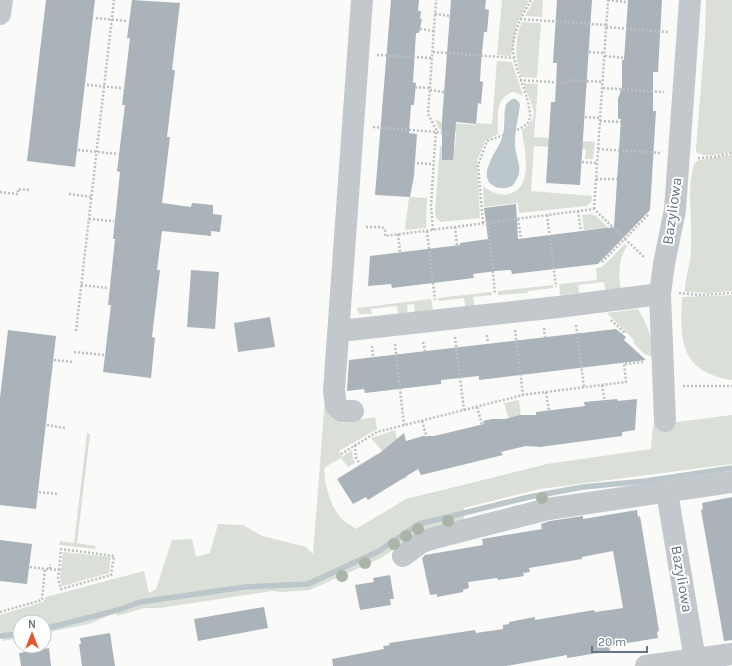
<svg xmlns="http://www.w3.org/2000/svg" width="732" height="666" font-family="Karla,sans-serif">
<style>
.green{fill:#dadfd7}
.water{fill:#bbc7cb}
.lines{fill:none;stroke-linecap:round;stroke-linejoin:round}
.stream{stroke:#bbc7cb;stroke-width:5.5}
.building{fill:#aab3b9}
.path{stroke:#bbbfc2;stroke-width:2.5;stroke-dasharray:2 2;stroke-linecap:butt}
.minor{stroke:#c3c8cc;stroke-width:22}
.tree{fill:#aab4a7}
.labels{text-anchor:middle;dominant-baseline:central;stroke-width:4;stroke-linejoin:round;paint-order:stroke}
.street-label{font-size:15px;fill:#657683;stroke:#fff}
</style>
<rect width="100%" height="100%" fill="#fafaf8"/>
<g class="green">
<polygon points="502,0 529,0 517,24 511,56 497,55"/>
<polygon points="534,0 543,0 542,17 525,16"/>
<path d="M706 0H732V152C720 154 708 159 696 152V149L705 35Z"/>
<path d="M522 22 541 23 537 78 521 77C515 58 514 40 522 22Z"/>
<path d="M497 61 512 62 523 96 514 92C494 96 498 119 498 134L485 141 477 161 480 218 440 222 436 218 435 212 440 146 455 147 456 132 440 130 435 119 441 122 476 125 477 123 492 124Z"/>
<path d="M523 83 538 84 534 137 548 138 549 139 595 142 593 159H585L586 149 534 146 531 191 592 196 591 202 586 206 519 213 518 203 484 207 483 186C491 192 499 196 509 194 535 187 524 149 522 130 544 116 529 102 523 83Z"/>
<path d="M732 155V291L708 293 685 292C685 277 691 263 691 249 693 221 686 192 694 164L699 160Z"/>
<polygon points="409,197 427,198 426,228 405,230"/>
<polygon points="591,214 596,216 621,240 616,244 601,229 584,230 582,215"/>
<path d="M625 244 627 246C617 261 619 276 621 293L606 295 604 282 578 285 579 293 560 295 559 284 597 280 596 268 602 267Z"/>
<polygon points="553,285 553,288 528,291 528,293 498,295 498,291"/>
<polygon points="491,292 492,295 473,297 475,311 466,312 464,298 438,301 438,298"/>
<path d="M732 295V380C680 372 680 341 682 297Z"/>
<polygon points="431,299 433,310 415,313 414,304 407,305 408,318 399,319 397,306 371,309 372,314 359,314 357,308"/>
<path d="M638 309C648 326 653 339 654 358L643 353 633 342 634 340 607 313Z"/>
<path d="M325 399 342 423 375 417 377 429 339 451 342 457 352 450 353 459 355 463 348 467 341 458 325 467C322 480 332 511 343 520 347 524 352 525 356 529L406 499 547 464 651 449 653 425 732 415V464L540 489 464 508V523L423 530 381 558 310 590 282 592 272 591 160 608H145L117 616V612L89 624 44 633V622H20V638L3 641 0 631V615L43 602 46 597 144 571 149 593 156 589 172 540 192 539 196 557 210 553 218 524 243 525 262 536 306 547 313 554Z"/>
<polygon points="519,400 524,445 517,447 510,417 508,417 504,403"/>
<polygon points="395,430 407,478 400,480 382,451 371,438"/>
<polygon points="87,433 90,434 77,543 96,546 95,549 59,545 60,541 74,543"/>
<polygon points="63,552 111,557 109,573 62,586 60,577"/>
</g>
<path class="water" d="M512 99H516L520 104C519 116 515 129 515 141 514 159 527 169 512 186 506 189 499 189 494 186 475 176 499 149 502 138 506 127 503 115 506 104Z"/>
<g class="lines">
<g class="stream">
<polyline points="44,629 118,610 140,602 245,587 308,584 379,551 419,524 529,497 583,487 646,481 732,468"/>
<polyline points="0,636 20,634"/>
</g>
</g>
<g class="building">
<polygon points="46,0 95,0 75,167 27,161"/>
<polygon points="132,0 180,3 172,70 175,70 167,137 170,137 162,203 191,207 192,203 213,205 213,214 222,215 220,232 211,231 211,236 162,231 157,270 160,270 152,337 155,338 151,378 103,372 111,305 108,305 115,239 113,239 120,172 117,171 125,105 122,105 130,38 127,38"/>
<polygon points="391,0 419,0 418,11 421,11 420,19 422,19 419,33 416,33 413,82 416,83 414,105 411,105 409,133 417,134 414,176 410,197 375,195"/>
<polygon points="451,0 486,0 485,9 489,10 487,32 484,32 481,63 480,81 483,82 481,104 478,103 476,124 456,122 453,160 442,160 442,120"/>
<polygon points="557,0 592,0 580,185 546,183 551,102 555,102 557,63 553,63"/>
<polygon points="628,0 662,0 658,72 653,72 653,111 656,111 650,210 598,264 512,274 511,270 496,271 473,274 474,278 392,288 391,284 368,286 370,256 460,245 460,243 488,239 484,208 516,204 518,239 614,227 621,119 618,119 618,99 622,87 622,60 624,60"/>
<polygon points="191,270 219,272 215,329 187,327"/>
<polygon points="270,317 275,347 238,352 234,323"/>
<polygon points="616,329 626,337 624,340 646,360 479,380 479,376 441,380 441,384 382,391 365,393 364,389 347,391 349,360"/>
<polygon points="8,330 56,336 36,509 0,505 0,398"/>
<polygon points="617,399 618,401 637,399 635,430 622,432 622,436 540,447 526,446 501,452 503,455 421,475 418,469 368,500 366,497 353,504 337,479 381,452 404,433 406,441 423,436 434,436 484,424 483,421 492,419 505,419 520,415 536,415 536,412 585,406 584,402"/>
<polygon points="732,497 732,640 724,641 701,510 703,509 702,503"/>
<polygon points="637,510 638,517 640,516 656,612 659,631 657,632 658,638 609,646 610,651 567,658 567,655 506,666 333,666 332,659 384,649 383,646 390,645 389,643 475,630 476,633 503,629 503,625 509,624 509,622 535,617 535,620 594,610 595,612 623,608 613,551 582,557 582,559 529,568 530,572 523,573 524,576 498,580 497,578 468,582 469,588 463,590 463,592 437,597 437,594 430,595 422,558 425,555 483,545 482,539 542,529 541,524 550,521 583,516 583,519"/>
<polygon points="0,540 32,544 27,584 0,581"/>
<polygon points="390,575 394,599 390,599 391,605 360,610 355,585 374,582 373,578"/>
<polygon points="264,607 268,628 198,641 194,619"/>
<polygon points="110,633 115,666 82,666 79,644 81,644 80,638"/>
<polygon points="49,648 51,666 21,666 19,653"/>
</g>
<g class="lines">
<g class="path">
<polyline points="608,0 627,2"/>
<polyline points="435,14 450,16"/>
<polyline points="96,18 127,21"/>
<polyline points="520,19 606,25"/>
<polyline points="606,27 668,32"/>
<polyline points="420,29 434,31"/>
<polyline points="433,52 514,58"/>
<polyline points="589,52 605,53"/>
<polyline points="377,55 432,58"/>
<polyline points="605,56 624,58"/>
<polyline points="520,80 565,83 570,80 603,82"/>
<polyline points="87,85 122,88"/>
<polyline points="415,87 430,88"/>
<polyline points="603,88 664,92"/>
<polyline points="430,90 444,92"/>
<polyline points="585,117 601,118"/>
<polyline points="600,121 621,122"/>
<polyline points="373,127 448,133 448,136"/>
<polyline points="598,149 660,153"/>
<polyline points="78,150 118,154"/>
<polyline points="698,158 716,157 732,153"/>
<polyline points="582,162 597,163"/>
<polyline points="413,163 433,164"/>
<polyline points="596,179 617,179"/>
<polyline points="0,192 18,194 18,189 29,190"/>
<polyline points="69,194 92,197"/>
<polyline points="594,209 608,0"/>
<polyline points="578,211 581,231"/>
<polyline points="547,215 556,287"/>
<polyline points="89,219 114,221"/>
<polyline points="518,219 521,238"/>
<path d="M483 223 478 165 487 141C497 137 519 131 527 124 539 112 511 67 513 45 515 28 523 14 531 0"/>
<polyline points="488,223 495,294"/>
<polyline points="366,227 382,227 385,230 385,236 594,209 644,257"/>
<polyline points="455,227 457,246"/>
<polyline points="433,230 431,205 436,129 428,114 436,0"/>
<polyline points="427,231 435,300"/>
<polyline points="398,234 400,252"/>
<polyline points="602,262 649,214"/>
<polyline points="81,285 108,288"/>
<polyline points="679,293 699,295 732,293"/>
<polyline points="611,320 624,332 622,334"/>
<polyline points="576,325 584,387"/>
<polyline points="544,328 545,337"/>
<polyline points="515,330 523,395"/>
<polyline points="76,331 114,0"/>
<polyline points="487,335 488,343"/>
<polyline points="455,337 464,410"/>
<polyline points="423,342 425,351"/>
<polyline points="395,344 404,425"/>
<polyline points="372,346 373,357"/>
<polyline points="74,352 104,355"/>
<polyline points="54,360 73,362"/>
<polyline points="602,385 605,403"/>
<polyline points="683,386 732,386"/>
<polyline points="546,392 549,411"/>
<polyline points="477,407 482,425"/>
<polyline points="422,421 427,438"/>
<polyline points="47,425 65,428"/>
<polyline points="355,445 356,458 360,464"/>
<polyline points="341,454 377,432 523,395 626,382 624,364 643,362"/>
<polyline points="39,492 58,494"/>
<polyline points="30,567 45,569"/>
<polyline points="50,569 59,570 58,578 61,589 111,575 114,556 61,549 59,570"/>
<polyline points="0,612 42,600 45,569 50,569 50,564"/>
</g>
<g class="minor">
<polyline points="0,14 2,0"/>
<polyline points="340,331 558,307 660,294"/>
<polyline points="353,411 342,411 336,406 334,391 362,0"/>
<polyline points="665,421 660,294 664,264 675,210 690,0"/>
<polyline points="667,492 696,666"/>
<polyline points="403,556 422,542 434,538 548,509 732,482"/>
<polyline points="646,666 732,654"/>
</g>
</g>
<g class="tree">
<circle cx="542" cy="498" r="6"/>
<circle cx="448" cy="521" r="6"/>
<circle cx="418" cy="529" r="6"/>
<circle cx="406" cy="536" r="6"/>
<circle cx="394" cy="544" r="6"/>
<circle cx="365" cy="563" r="6"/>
<circle cx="342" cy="576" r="6"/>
</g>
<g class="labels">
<g class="street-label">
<text transform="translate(672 211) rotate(-82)">Bazyliowa</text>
<text transform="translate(682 579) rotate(80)">Bazyliowa</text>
</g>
</g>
<g transform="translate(32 634)"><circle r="19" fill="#ffffff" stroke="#c1c8cd"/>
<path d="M0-3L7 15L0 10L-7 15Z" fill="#e4572e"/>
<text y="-6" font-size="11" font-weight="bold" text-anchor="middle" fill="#657683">N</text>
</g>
<path d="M592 646v6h55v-6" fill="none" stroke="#657683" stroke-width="2"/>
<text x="598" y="646" font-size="12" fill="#657683" stroke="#ffffff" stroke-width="3" paint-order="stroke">20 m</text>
</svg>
